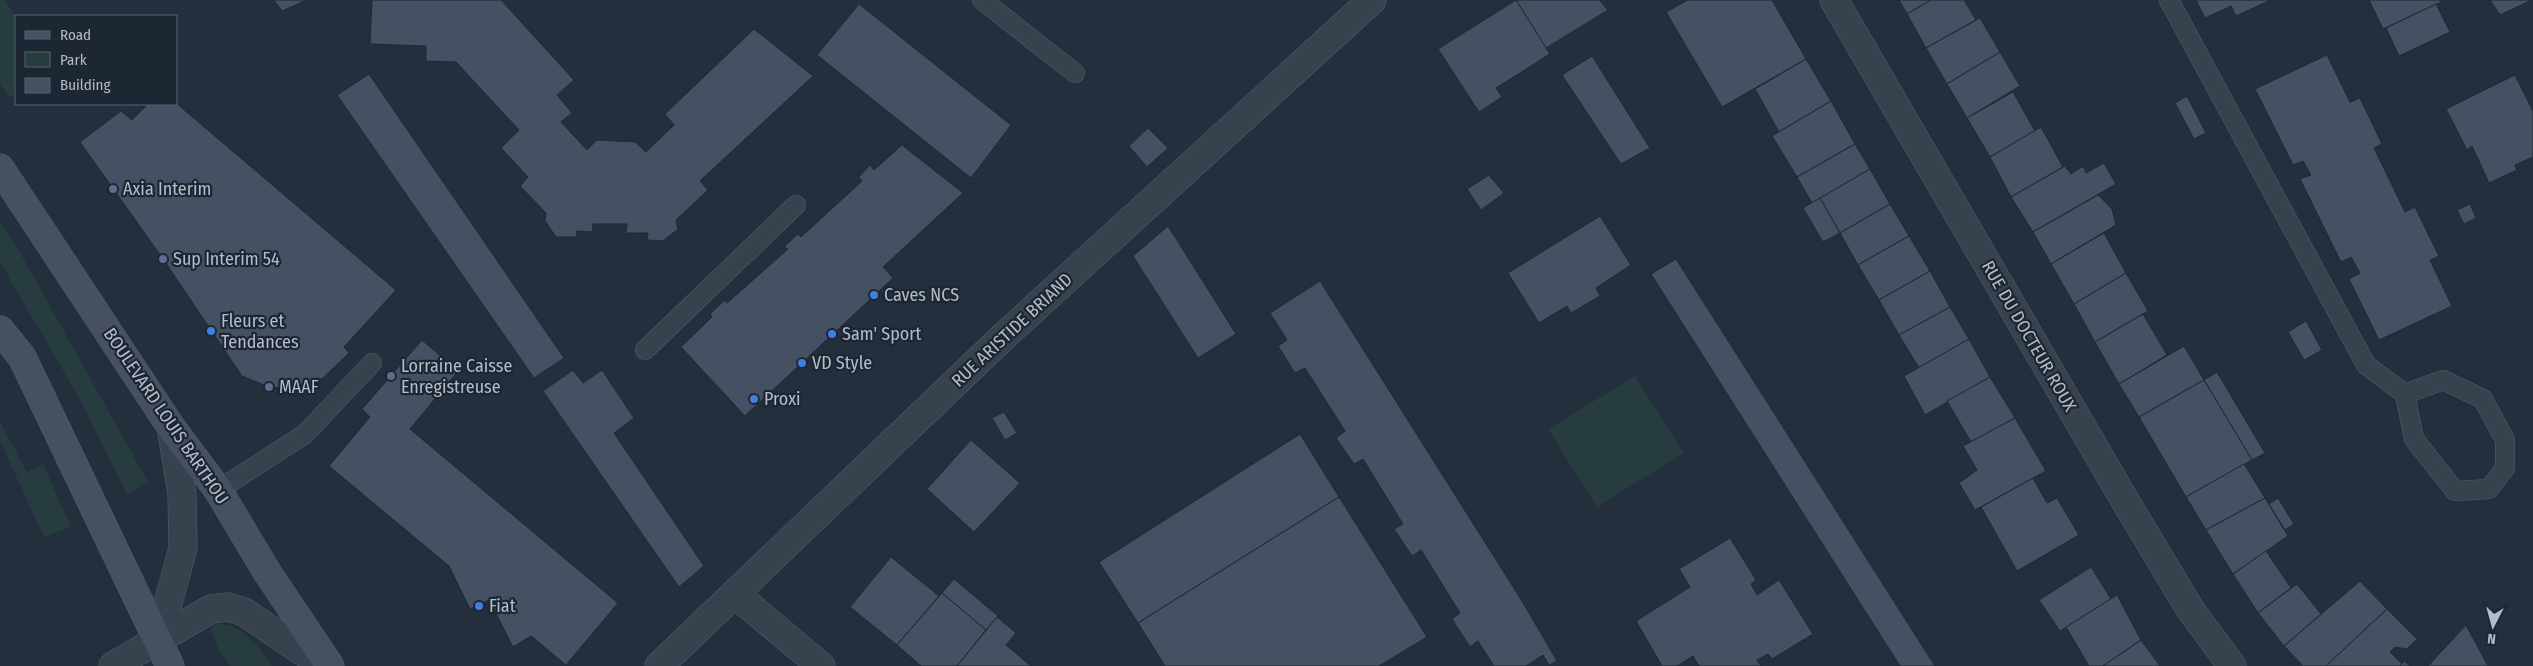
<svg xmlns="http://www.w3.org/2000/svg" width="2533" height="666" font-family="'Fira Sans Condensed',sans-serif">
<style>
.green{fill:#263c3f}
.building{fill:#455162;stroke:#1f2835}
.lines{fill:none;stroke-linecap:round;stroke-linejoin:round}
.service-casing{stroke:#565f6c;stroke-width:20}
.minor-casing{stroke:#565f6c;stroke-width:29}
.tertiary-casing{stroke:#565f6c;stroke-width:29}
.secondary-casing{stroke:#565f6c;stroke-width:29}
.service{stroke:#38414e;stroke-width:19}
.minor{stroke:#38414e;stroke-width:28}
.tertiary{stroke:#38414e;stroke-width:28}
.secondary{stroke:#465061;stroke-width:28}
.service-dot{fill:#5c6f8a;stroke:#1d2633;stroke-width:2}
.shop-dot{fill:#3f7fe0;stroke:#1d2633;stroke-width:2}
.labels{text-anchor:middle;dominant-baseline:central;stroke-width:4.5;stroke-linejoin:round;paint-order:stroke}
.poi-label{font-size:18px;fill:#b4bcc9;stroke:#1d2633;text-anchor:start}
.street-label{font-size:18px;fill:#b4bcc9;stroke:#1d2633}
</style>
<rect width="100%" height="100%" fill="#242f3e"/>
<g class="green">
<polygon points="0,0 5,0 16,17 16,94 9,98 0,84"/>
<polygon points="0,222 18,249 148,482 127,495 81,401 0,262"/>
<polygon points="1635,376 1684,453 1597,507 1548,429"/>
<polygon points="0,422 27,472 43,464 71,527 44,537 0,441"/>
<path d="M215 624C243 623 258 646 272 666H230L217 646 211 631Z"/>
</g>
<g class="building">
<polygon points="274,0 307,0 282,11"/>
<polygon points="372,0 501,0 574,80 557,95 572,113 561,122 587,150 597,140 635,142 646,152 674,125 665,114 754,29 813,76 700,181 708,190 676,220 678,229 663,241 647,240 648,233 626,233 627,224 593,224 592,232 576,231 577,237 556,237 545,221 546,213 520,186 528,177 501,148 519,130 456,62 426,61 426,46 370,44"/>
<polygon points="1516,0 1599,0 1608,10 1546,48"/>
<polygon points="1516,0 1550,54 1496,88 1502,97 1479,112 1438,49"/>
<polygon points="1688,0 1772,0 1806,59 1722,107 1666,12"/>
<polygon points="1899,0 1931,0 1907,14"/>
<polygon points="1931,0 1964,0 1976,20 1926,48 1907,14"/>
<polygon points="2196,0 2271,0 2236,16 2231,6 2205,18"/>
<polygon points="2369,0 2440,0 2441,2 2383,29"/>
<polygon points="2490,0 2532,0 2500,15"/>
<polygon points="859,4 1011,125 971,178 817,55"/>
<polygon points="2436,4 2450,32 2399,56 2386,28"/>
<polygon points="1980,18 2000,52 1947,84 1926,48"/>
<polygon points="2000,52 2020,86 1967,118 1947,84"/>
<polygon points="2327,55 2350,102 2360,98 2382,144 2374,148 2405,212 2415,207 2439,256 2430,260 2452,306 2379,340 2349,279 2360,273 2351,257 2341,262 2300,179 2311,175 2303,161 2293,165 2255,89"/>
<polygon points="1592,56 1650,148 1621,164 1562,75"/>
<polygon points="1806,59 1831,101 1779,132 1755,89"/>
<polygon points="369,74 564,358 534,378 337,95"/>
<polygon points="2515,75 2533,111 2533,157 2515,165 2517,170 2489,183 2472,146 2467,150 2446,109"/>
<polygon points="2013,92 2035,131 1990,157 1967,118"/>
<polygon points="2187,96 2206,133 2194,139 2175,103"/>
<polygon points="1831,101 1855,144 1797,177 1772,136"/>
<polygon points="176,103 396,290 344,347 349,353 323,378 300,389 269,387 242,376 163,259 80,142 121,111 132,120 148,104"/>
<polygon points="2041,127 2063,167 2011,197 1990,157"/>
<polygon points="1148,128 1168,148 1147,167 1129,146"/>
<polygon points="1855,144 1870,169 1812,203 1797,177"/>
<polygon points="902,145 963,193 883,267 893,278 745,416 681,347 712,317 710,314 725,300 727,303 788,249 784,247 798,234 801,237 862,181 859,177 870,165 874,170"/>
<polygon points="2104,163 2116,184 2033,232 2011,197 2065,166 2071,174 2083,166 2086,173"/>
<polygon points="1870,169 1890,204 1840,233 1820,198"/>
<polygon points="1489,175 1504,193 1481,210 1467,189"/>
<polygon points="2098,195 2112,209 2116,225 2051,264 2033,232"/>
<polygon points="1820,198 1840,233 1823,242 1803,208"/>
<polygon points="1890,204 1909,236 1858,265 1840,233"/>
<polygon points="2470,204 2476,218 2464,224 2457,210"/>
<polygon points="1600,216 1631,265 1596,288 1600,296 1571,313 1567,306 1539,323 1508,273"/>
<polygon points="1168,226 1236,334 1198,358 1133,256"/>
<polygon points="2104,233 2126,273 2074,304 2051,264"/>
<polygon points="1909,236 1930,271 1879,300 1858,265"/>
<polygon points="1676,259 1935,666 1900,666 1651,274"/>
<polygon points="1930,271 1950,307 1899,335 1879,300"/>
<polygon points="2126,273 2148,311 2095,342 2074,304"/>
<polygon points="1320,281 1522,601 1557,661 1549,665 1543,655 1526,666 1494,666 1478,641 1470,647 1452,619 1460,613 1421,550 1412,556 1394,529 1403,524 1363,459 1354,464 1336,438 1345,431 1305,368 1295,373 1278,346 1287,340 1270,313"/>
<polygon points="1950,307 1969,339 1919,368 1899,335"/>
<polygon points="2143,314 2167,355 2119,384 2095,342"/>
<polygon points="2306,321 2322,350 2304,360 2288,332"/>
<polygon points="1969,339 1990,377 1925,415 1904,376"/>
<polygon points="422,340 458,371 410,429 618,603 566,665 531,636 513,647 489,600 470,609 449,566 329,466 370,417 362,409"/>
<polygon points="2184,346 2204,380 2139,417 2119,384"/>
<polygon points="573,370 583,383 602,370 634,418 614,433 704,566 679,587 543,391"/>
<polygon points="2217,372 2265,453 2252,460 2204,380"/>
<polygon points="1990,377 2015,418 1971,442 1947,401"/>
<polygon points="2204,380 2252,460 2186,497 2139,417"/>
<polygon points="1004,412 1017,433 1005,440 992,418"/>
<polygon points="2015,418 2046,471 1975,510 1959,483 1977,470 1963,446"/>
<polygon points="1300,434 1339,497 1138,623 1099,562"/>
<polygon points="971,440 1020,483 974,532 927,489"/>
<polygon points="2244,464 2265,498 2206,530 2186,497"/>
<polygon points="2033,478 2047,503 2057,498 2079,535 2017,571 1981,507"/>
<polygon points="1339,497 1427,637 1379,666 1165,666 1138,623"/>
<polygon points="2265,498 2288,536 2233,574 2206,530"/>
<polygon points="2278,498 2294,524 2285,530 2269,504"/>
<polygon points="1730,538 1756,580 1751,584 1757,595 1779,580 1813,634 1772,659 1768,654 1757,660 1761,666 1699,666 1693,656 1677,666 1662,666 1636,621 1690,587 1679,569"/>
<polygon points="2266,551 2291,588 2258,613 2233,574"/>
<polygon points="891,557 939,596 897,645 850,607"/>
<polygon points="2091,567 2111,599 2060,631 2039,600"/>
<polygon points="954,579 998,616 986,630 942,593"/>
<polygon points="2360,581 2387,609 2326,666 2303,666 2284,646"/>
<polygon points="2297,584 2321,614 2284,646 2258,613"/>
<polygon points="942,593 986,630 957,666 921,666 897,645"/>
<polygon points="2117,595 2141,640 2103,666 2089,666 2066,627"/>
<polygon points="2387,609 2417,639 2407,649 2395,647 2390,652 2402,664 2400,666 2326,666"/>
<polygon points="997,617 1016,633 1006,645 1031,666 957,666"/>
<polygon points="2466,625 2488,666 2428,666"/>
<polygon points="2141,640 2160,666 2103,666"/>
<polygon points="2404,661 2410,666 2400,666"/>
</g>
<g class="lines">
<g class="service-casing">
<g id="service">
<polyline points="982,0 1075,73"/>
<polyline points="2169,0 2366,365 2405,394 2414,439 2455,491 2489,489 2505,468 2505,440 2483,399 2443,380 2405,394"/>
<polyline points="645,350 796,205"/>
<polyline points="218,490 305,434 372,363"/>
</g>
</g>
<g class="minor-casing">
<g id="minor">
<polyline points="1834,0 2124,499 2190,609 2232,666"/>
<polyline points="735,594 821,666"/>
</g>
</g>
<g class="tertiary-casing">
<g id="tertiary">
<polyline points="158,640 183,548 182,494 171,427"/>
<polyline points="113,666 211,609 228,607 244,612 324,666"/>
<polyline points="659,666 1003,337 1372,0"/>
</g>
</g>
<g class="secondary-casing">
<g id="secondary">
<polyline points="0,168 171,427 218,490 267,572 330,666"/>
<polyline points="0,330 22,357 170,666"/>
</g>
</g>
<use href="#service" class="service"/>
<use href="#minor" class="minor"/>
<use href="#tertiary" class="tertiary"/>
<use href="#secondary" class="secondary"/>
</g>
<g class="service-dot">
<circle cx="113" cy="189" r="5"/>
<circle cx="163" cy="259" r="5"/>
<circle cx="391" cy="376" r="5"/>
<circle cx="269" cy="387" r="5"/>
</g>
<g class="shop-dot">
<circle cx="874" cy="295" r="5"/>
<circle cx="211" cy="331" r="5"/>
<circle cx="832" cy="334" r="5"/>
<circle cx="802" cy="363" r="5"/>
<circle cx="754" cy="399" r="5"/>
<circle cx="479" cy="606" r="5"/>
</g>
<g class="labels">
<g class="poi-label">
<text x="123" y="189">Axia Interim</text>
<text x="173" y="259">Sup Interim 54</text>
<text x="884" y="295">Caves NCS</text>
<text x="221" y="321">Fleurs et<tspan x="221" dy="21">Tendances</tspan></text>
<text x="842" y="334">Sam' Sport</text>
<text x="812" y="363">VD Style</text>
<text x="401" y="366">Lorraine Caisse<tspan x="401" dy="21">Enregistreuse</tspan></text>
<text x="279" y="387">MAAF</text>
<text x="764" y="399">Proxi</text>
<text x="489" y="606">Fiat</text>
</g>
<g class="street-label">
<text transform="translate(1012 330) rotate(-43)">RUE ARISTIDE BRIAND</text>
<text transform="translate(2029 336) rotate(60)">RUE DU DOCTEUR ROUX</text>
<text transform="translate(166 416) rotate(56)">BOULEVARD LOUIS BARTHOU</text>
</g>
</g>
<rect x="15" y="15" width="162" height="90" fill="#1d2633" stroke="#59626f"/>
<rect x="25" y="31" width="25" height="8" fill="#465061" stroke="#59626f"/>
<text x="60" y="40" font-size="15" fill="#b4bcc9">Road</text>
<rect x="25" y="52" width="25" height="15" fill="#263c3f" stroke="#59626f"/>
<text x="60" y="65" font-size="15" fill="#b4bcc9">Park</text>
<rect x="25" y="78" width="25" height="15" fill="#455162" stroke="#59626f"/>
<text x="60" y="90" font-size="15" fill="#b4bcc9">Building</text>
<g transform="translate(2493 626) rotate(186)" stroke="#1d2633" stroke-width="4" paint-order="stroke">
<path d="M0-4L9 19L0 12L-9 19Z" fill="#b4bcc9"/>
<text y="-8" font-size="14" font-weight="bold" text-anchor="middle" fill="#b4bcc9">N</text>
</g>
</svg>
